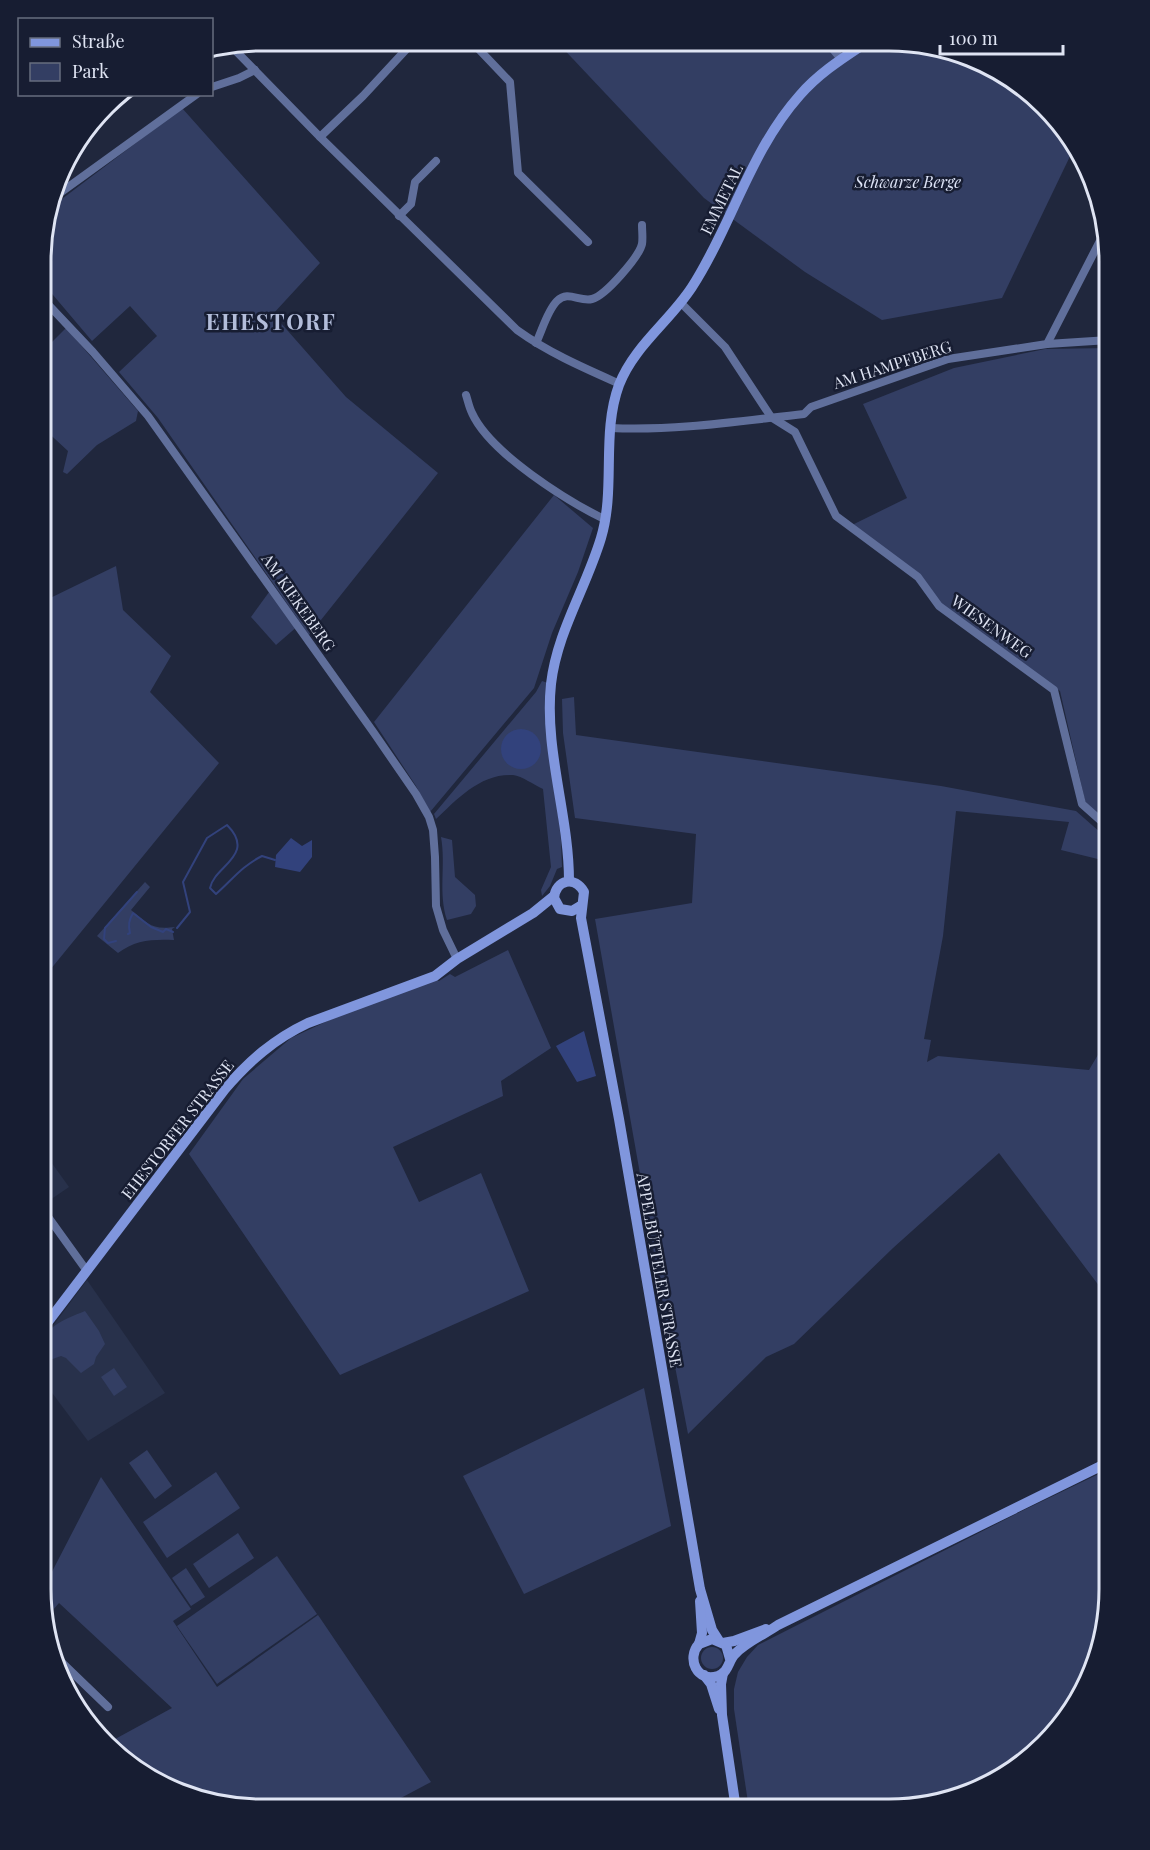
<svg xmlns="http://www.w3.org/2000/svg" width="1150" height="1850" font-family="'Playfair Display',serif">
<style>
.built{fill:#28314b}
.green{fill:#333e63}
.water{fill:#32427c}
.lines{fill:none;stroke-linecap:round;stroke-linejoin:round}
.stream{stroke:#32427c;stroke-width:2}
.street{stroke:#606f9b;stroke-width:8}
.secondary{stroke:#8096dd;stroke-width:10}
.labels{text-anchor:middle;dominant-baseline:central;stroke-width:5;stroke-linejoin:round;paint-order:stroke}
.park-label{font-size:16px;font-style:italic;fill:#dee4f7;stroke:#171d32}
.street-label{font-size:16px;fill:#dfe4f3;stroke:#171d32}
.district-label{font-size:22px;font-weight:bold;letter-spacing:1.5px;fill:#b3bdda;stroke:#171d32}
.rim{fill:none;stroke:#dfe4f3;stroke-width:3}
</style>
<rect width="100%" height="100%" fill="#20273d"/>
<g class="built">
<polygon points="41,1148 69,1187 47,1202 41,1194"/>
<polygon points="87,1280 165,1393 88,1441 41,1378 41,1342"/>
</g>
<g class="green">
<polygon points="556,41 918,42 1024,86 1073,150 1002,298 882,320 805,272 704,198"/>
<polygon points="182,108 320,263 273,314 346,397 438,473 309,635 158,418 119,372 157,336 130,306 92,341 42,282 42,232 50,208"/>
<polygon points="66,328 138,411 136,421 97,445 67,474 63,472 68,451 42,427 42,352"/>
<polygon points="1109,348 1109,824 1086,805 1060,691 943,607 922,578 850,526 907,498 863,404 954,368 1045,349"/>
<polygon points="554,495 593,528 578,572 552,633 534,688 430,812 416,786 374,722"/>
<polygon points="116,566 123,610 171,656 150,692 219,763 41,981 42,602"/>
<polygon points="272,588 299,625 276,645 251,617"/>
<path d="M542 681 548 683 547 724 561 840 562 867 557 869 550 886 542 896 541 890 551 867 543 789C534 785 522 776 513 775 481 773 457 799 436 819L434 814 536 692Z"/>
<polygon points="574,697 576,735 941,786 1076,811 1109,840 1109,855 1106,861 1061,850 1069,822 956,811 943,936 924,1039 931,1040 927,1062 938,1056 1089,1070 1109,1036 1109,1299 999,1153 893,1248 794,1344 766,1357 688,1434 663,1304 595,919 692,903 696,834 575,818 563,733 562,699"/>
<path d="M441 837 452 840 455 877 475 895 476 906 471 914 447 920C438 893 446 865 441 837Z"/>
<path d="M145 882 150 887 131 910C149 924 151 930 175 927L172 929 174 940C153 939 135 940 118 953L97 936Z"/>
<polygon points="508,950 551,1048 501,1081 503,1096 393,1147 419,1202 481,1173 529,1291 340,1375 189,1154 243,1079 291,1038 336,1017 434,980 439,981 450,974 455,977"/>
<path d="M85 1311 99 1331 105 1344 96 1357 94 1364 81 1373 66 1358 61 1356 47 1361 41 1354C41 1327 63 1320 85 1311Z"/>
<polygon points="114,1368 127,1387 114,1396 101,1377"/>
<polygon points="644,1388 671,1526 524,1594 463,1476"/>
<polygon points="147,1450 172,1486 155,1499 129,1463"/>
<polygon points="1109,1469 1109,1604 1093,1673 1064,1723 1024,1764 973,1793 890,1809 749,1809 734,1709 734,1689 738,1672 747,1657 758,1645 1026,1509"/>
<polygon points="216,1472 240,1508 167,1558 143,1522"/>
<polygon points="101,1477 191,1609 173,1621 217,1687 318,1615 431,1782 382,1808 232,1808 127,1764 106,1744 172,1708 59,1603 46,1618 41,1593"/>
<polygon points="238,1533 254,1558 209,1588 193,1564"/>
<polygon points="277,1556 317,1614 217,1684 177,1626"/>
<polygon points="186,1568 205,1597 191,1606 172,1578"/>
<circle cx="712" cy="1658" r="11"/>
</g>
<g class="water">
<circle cx="521" cy="749" r="20"/>
<polygon points="291,838 302,846 312,840 312,857 300,872 275,867 276,855"/>
<polygon points="584,1031 596,1076 577,1082 556,1046"/>
</g>
<g class="lines">
<g class="stream">
<path d="M177 928 190 912 183 882 207 838 227 825C257 855 214 866 210 888L216 894C232 880 242 866 262 856L275 860"/>
<path d="M128 934 130 933C128 925 129 920 133 913L151 927 163 932 166 929 173 932"/>
<polyline points="116,941 108,943 104,939 105,928 137,892"/>
</g>
<g class="street">
<polyline points="471,41 510,82 518,173 588,242"/>
<polyline points="827,42 841,59"/>
<path d="M231 46 320 137 517 330C549 353 584 368 620 384"/>
<polyline points="212,87 239,78 255,70"/>
<polyline points="320,137 363,96 414,41"/>
<polyline points="53,198 197,94"/>
<polyline points="399,216 411,204 415,182 436,161"/>
<polyline points="42,298 93,352 148,416 374,733 416,794 429,817 433,830 435,857 436,906 443,930 457,959"/>
<polyline points="681,303 725,347 771,417 795,432 836,516 918,577 939,606 1054,690 1082,804 1109,828"/>
<path d="M536 343C542 331 547 311 557 301 568 290 579 302 592 299 605 296 639 257 642 244 643 238 642 231 642 225"/>
<polyline points="1047,344 1109,340"/>
<path d="M466 395C468 401 469 407 472 413 490 453 567 501 606 520"/>
<path d="M611 428C675 431 740 421 804 414L811 407 948 359 1047 344 1104 233"/>
<polyline points="41,1207 87,1271"/>
<polyline points="54,1655 108,1707"/>
</g>
<g class="secondary">
<path d="M569 881C569 815 544 750 551 684 557 632 586 588 601 538 616 488 601 434 619 385 634 346 670 321 692 287 732 225 750 151 800 95 819 73 843 58 867 42"/>
<path d="M582 905 572 911 560 909 554 898C556 879 575 876 584 892L581 918 619 1119 700 1589 712 1630 719 1641"/>
<path d="M41 1331 225 1089C249 1061 274 1039 308 1023L435 976 457 959 533 913 554 896"/>
<polyline points="723,1643 734,1641 766,1629"/>
<polyline points="699,1644 702,1633 700,1601"/>
<path d="M730 1659 726 1645 712 1639 699 1644C686 1658 697 1683 718 1676 729 1672 728 1661 735 1654 746 1642 765 1634 778 1625L1109 1462"/>
<polyline points="723,1673 721,1684 722,1715 736,1809"/>
<polyline points="704,1675 711,1684 719,1709"/>
</g>
</g>
<g class="labels">
<g class="park-label">
<text x="908" y="181">Schwarze Berge</text>
</g>
<g class="street-label">
<text transform="translate(721 199) rotate(-64)">EMMETAL</text>
<text transform="translate(892 364) rotate(-18)">AM HAMPFBERG</text>
<text transform="translate(299 602) rotate(55)">AM KIEKEBERG</text>
<text transform="translate(992 626) rotate(36)">WIESENWEG</text>
<text transform="translate(177 1129) rotate(-52)">EHESTORFER STRASSE</text>
<text transform="translate(660 1270) rotate(80)">APPELBÜTTELER STRASSE</text>
</g>
<g class="district-label">
<text x="271" y="321">EHESTORF</text>
</g>
</g>
<path d="M0 0H1150V1850H0ZM261 51H889A210 210 0 0 1 1099 261V1589A210 210 0 0 1 889 1799H261A210 210 0 0 1 51 1589V261A210 210 0 0 1 261 51Z" fill="#171d32" fill-rule="evenodd"/>
<path class="rim" d="M261 51H889A210 210 0 0 1 1099 261V1589A210 210 0 0 1 889 1799H261A210 210 0 0 1 51 1589V261A210 210 0 0 1 261 51Z"/>
<rect x="18" y="18" width="195" height="78" fill="#171d32" stroke="#676d7f" stroke-width="1.5"/>
<rect x="30" y="38" width="30" height="9" fill="#8096dd" stroke="#676d7f" stroke-width="1.5"/>
<text x="72" y="48" font-size="18" fill="#dfe4f3">Straße</text>
<rect x="30" y="63" width="30" height="18" fill="#333e63" stroke="#676d7f" stroke-width="1.5"/>
<text x="72" y="78" font-size="18" fill="#dfe4f3">Park</text>
<path d="M940 45v9h123v-9" fill="none" stroke="#dfe4f3" stroke-width="3"/>
<text x="949" y="45" font-size="18" fill="#dfe4f3" stroke="#171d32" stroke-width="4.5" paint-order="stroke">100 m</text>
</svg>
